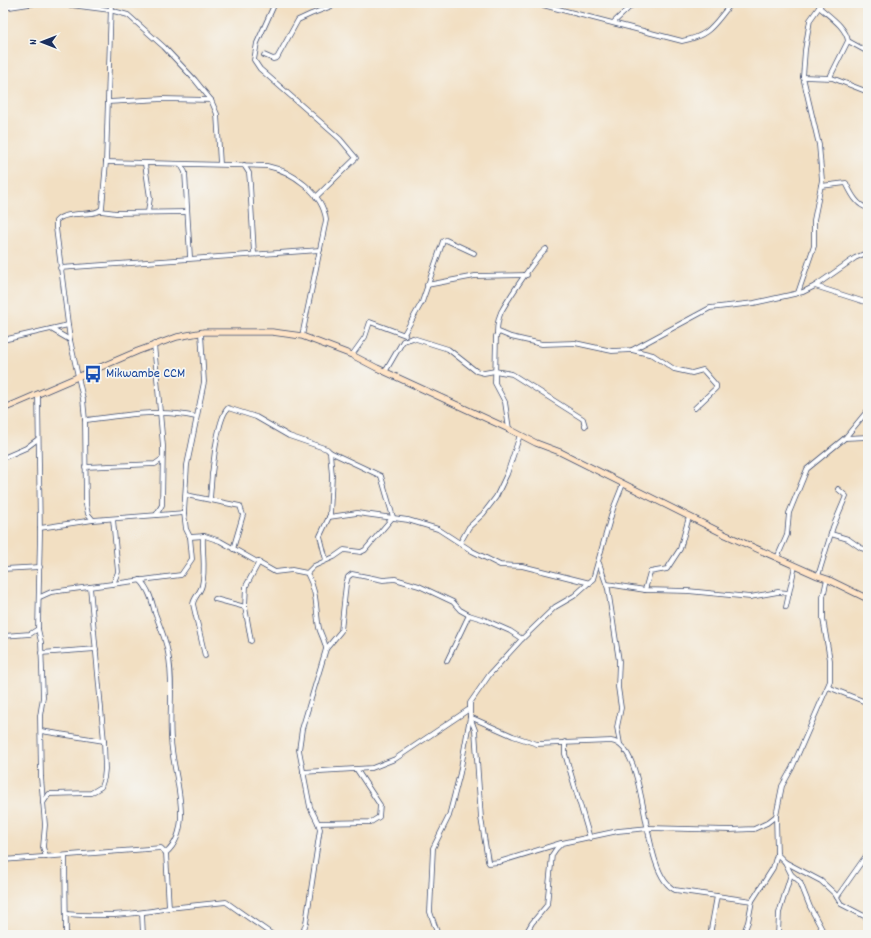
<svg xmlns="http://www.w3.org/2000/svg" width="871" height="938" font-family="Dekko,sans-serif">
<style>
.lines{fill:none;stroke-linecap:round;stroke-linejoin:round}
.street-casing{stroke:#3b496d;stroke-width:5.5}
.secondary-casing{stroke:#3b496d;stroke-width:7}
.street{stroke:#fff;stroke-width:4}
.secondary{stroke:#ffe4c6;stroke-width:5.5}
.labels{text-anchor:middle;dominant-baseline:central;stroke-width:3.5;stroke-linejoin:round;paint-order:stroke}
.transit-label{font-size:14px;fill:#164399;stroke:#f6f6f2;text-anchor:start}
</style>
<rect width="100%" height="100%" fill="#f6f6f2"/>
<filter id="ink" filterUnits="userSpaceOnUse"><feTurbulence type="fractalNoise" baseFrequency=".025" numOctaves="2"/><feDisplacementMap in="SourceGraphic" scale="8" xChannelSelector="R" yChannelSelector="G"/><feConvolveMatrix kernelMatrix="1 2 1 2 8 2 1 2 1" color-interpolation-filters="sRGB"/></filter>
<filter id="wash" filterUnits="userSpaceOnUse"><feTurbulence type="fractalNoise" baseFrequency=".012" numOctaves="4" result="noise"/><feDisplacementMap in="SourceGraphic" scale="16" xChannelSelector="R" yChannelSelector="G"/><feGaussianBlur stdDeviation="0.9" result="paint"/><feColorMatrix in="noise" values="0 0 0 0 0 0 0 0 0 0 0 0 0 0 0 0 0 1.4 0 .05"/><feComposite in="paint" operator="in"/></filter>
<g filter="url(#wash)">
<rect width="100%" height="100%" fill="#f2dfc2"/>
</g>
<g filter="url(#ink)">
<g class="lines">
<g class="street-casing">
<g id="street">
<polyline points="275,3 257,43 254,60 260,69 340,139 356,158 316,197"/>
<path d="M535 3 682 41C711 36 714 23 732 3"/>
<path d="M819 7C829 16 846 27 848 41L868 52"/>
<polyline points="3,8 36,3 55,3 110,10 128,15 164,47 195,80 211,100 217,114 220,164"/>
<polyline points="614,22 634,3"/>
<polyline points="264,55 273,59 277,58 298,20 311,14 340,3"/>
<polyline points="803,77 832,78 868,92"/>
<polyline points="830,77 848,41"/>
<polyline points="108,102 163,99 211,100"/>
<path d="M106 162 267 166C292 171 323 193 326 220L302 336"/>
<polyline points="145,164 150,198 148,212"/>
<polyline points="181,165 185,172 190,257"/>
<polyline points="244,165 249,173 250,184 254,254"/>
<path d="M821 186 846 183C851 193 857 206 868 208"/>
<polyline points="101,211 116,213 186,212"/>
<polyline points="60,268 320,250"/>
<polyline points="427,285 475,276 527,275"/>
<polyline points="815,286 868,303"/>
<polyline points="798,293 814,246 814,220 822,180 819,145 803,77 805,50 810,20 822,3"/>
<polyline points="51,329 70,340"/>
<path d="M201 333 204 382 187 465 184 513 186 529 190 537 205 536 220 541 275 572 292 570 307 573C318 594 315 606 319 628 321 635 325 641 326 649L302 729 299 750 310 807 318 823 320 829 306 923 302 935"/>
<path d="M497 333C497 326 498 319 501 312 507 301 537 255 546 249"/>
<polyline points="404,334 422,302 443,241 446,240 474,253"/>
<polyline points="3,340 68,325"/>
<polyline points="154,344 163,446 162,505 156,515"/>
<polyline points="632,350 653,355 674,369 692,373 703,370 716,385 716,388 695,408"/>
<polyline points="352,355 365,337 370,322 405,335"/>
<polyline points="385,372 403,341 413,338 448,349 476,371 484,373 495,371 512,374 583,419 585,426"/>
<path d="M85 420C122 416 159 408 196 417"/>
<polyline points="509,429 505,402 495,383 496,336 499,332 511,337 542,344 575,343 612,351 632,350 710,308 754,303 803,292 815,286 855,258 868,252"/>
<polyline points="845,438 868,437"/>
<polyline points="3,458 26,448 38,439"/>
<polyline points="85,467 155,464 162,459"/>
<polyline points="186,495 240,506 243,515 233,549"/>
<path d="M210 499C211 481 216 420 228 408L256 417 289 436 327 449 330 452 332 476 330 515 320 536 326 560"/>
<polyline points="329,517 357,513 408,520 438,529 472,551 500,565 522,566 590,583"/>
<polyline points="113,519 118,572 113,584"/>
<path d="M93 520 88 514 86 505 85 420 83 399 70 340 56 228V221C67 209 97 218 102 208L106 162 111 3"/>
<polyline points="40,528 93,520 184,513"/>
<polyline points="831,534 848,539 861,548 868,550"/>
<path d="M203 536C202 552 206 569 202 585 201 592 194 597 193 604L205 656"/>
<polyline points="460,543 469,527 483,514 496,497 507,474 520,435"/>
<polyline points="777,558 787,535 789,513 807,469 845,438 868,410"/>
<polyline points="599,563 608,589 619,661 618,687 621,708 617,727 620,744"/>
<polyline points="3,569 40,567"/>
<polyline points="307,573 314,566 334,557 344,550 361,552 365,550 393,517 381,476 330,452"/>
<polyline points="818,576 833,527 846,496 838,489"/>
<path d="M140 580C149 589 152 601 155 613 160 626 166 640 168 653 174 681 169 711 171 739 172 773 196 827 166 853"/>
<polyline points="607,584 645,590 688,591 750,597 778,592 789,593"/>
<polyline points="645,590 650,572 667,569 680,549 689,517"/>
<polyline points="40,597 51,592 181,575 192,559 190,537"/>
<polyline points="215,599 245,607"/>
<polyline points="786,607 795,566"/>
<polyline points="38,629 41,642 43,697 40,716 41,777 45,825 43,847 46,857"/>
<polyline points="3,636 30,634 38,629 40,533 38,394"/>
<polyline points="251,641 245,607 246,586 259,562"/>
<polyline points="326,649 341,631 346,584 348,577 352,574 383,580 395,579 419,586 453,602 460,610 469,615 485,620 510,631 522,639"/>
<polyline points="41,653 96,649"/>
<polyline points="447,661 469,615"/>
<polyline points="828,687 868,703"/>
<path d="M470 717 513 736 537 744 611 741C650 746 639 874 675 890L752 901"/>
<polyline points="470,717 475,730 481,818 488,861 489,863 499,862 561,843"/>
<polyline points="41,731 104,741"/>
<polyline points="565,742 565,754 590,838"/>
<polyline points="303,772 372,768 395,759 468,710"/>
<polyline points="43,803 49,794 91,793 101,787 104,778 105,769 104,741 90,587"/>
<polyline points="318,823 371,822 379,817 380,805 357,770"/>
<polyline points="777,854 785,862 791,874 779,913 778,935"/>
<polyline points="65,856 66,935"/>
<polyline points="3,860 161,848 166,853 169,908 226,902 273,935"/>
<polyline points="785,862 821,881 835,894 841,904 868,918"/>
<polyline points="791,874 800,882 810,907 825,935"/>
<polyline points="837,897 868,853"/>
<polyline points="142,913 143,935"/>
<path d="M66 914C101 917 134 915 169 908"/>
<polyline points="438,935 430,912 433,848 449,816 460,773 470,717 470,703 490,674 522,639 555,607 574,596 593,579 613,509 623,484"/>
<polyline points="525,935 532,923 547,905 552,855 556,849 562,843 618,831 649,828 730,830 754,829 767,823 776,816 782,786 792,768 830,681 830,660 823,619 823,597 827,579"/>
<polyline points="710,935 717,896"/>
<polyline points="743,935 748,922 752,901 773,868 777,854 776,816"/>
</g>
</g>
<g class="secondary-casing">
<g id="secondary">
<polyline points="3,409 138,351 177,337 204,332 272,332 302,336 352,355 377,368 509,429 536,443 560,452 726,535 818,576 827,579 868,599"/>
<polyline points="3,926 4,935"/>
</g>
</g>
<use href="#street" class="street"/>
<use href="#secondary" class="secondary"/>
</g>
</g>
<defs>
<g id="bus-bare" transform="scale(1.38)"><path d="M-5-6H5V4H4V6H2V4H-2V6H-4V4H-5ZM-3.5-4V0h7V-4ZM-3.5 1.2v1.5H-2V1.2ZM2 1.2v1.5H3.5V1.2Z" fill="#1a4fb4" stroke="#f6f6f2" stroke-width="2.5" paint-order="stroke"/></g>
</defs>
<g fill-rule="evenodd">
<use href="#bus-bare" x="93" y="374"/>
</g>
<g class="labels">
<g class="transit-label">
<text x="106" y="374">Mikwambe CCM</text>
</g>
</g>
<rect width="871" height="938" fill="none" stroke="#f6f6f2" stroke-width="16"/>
<g transform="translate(42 42) rotate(270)" stroke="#f6f6f2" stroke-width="3" paint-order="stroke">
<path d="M0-3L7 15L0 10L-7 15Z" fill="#1b2f5e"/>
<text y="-6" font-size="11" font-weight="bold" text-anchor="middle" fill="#1b2f5e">N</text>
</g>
</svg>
